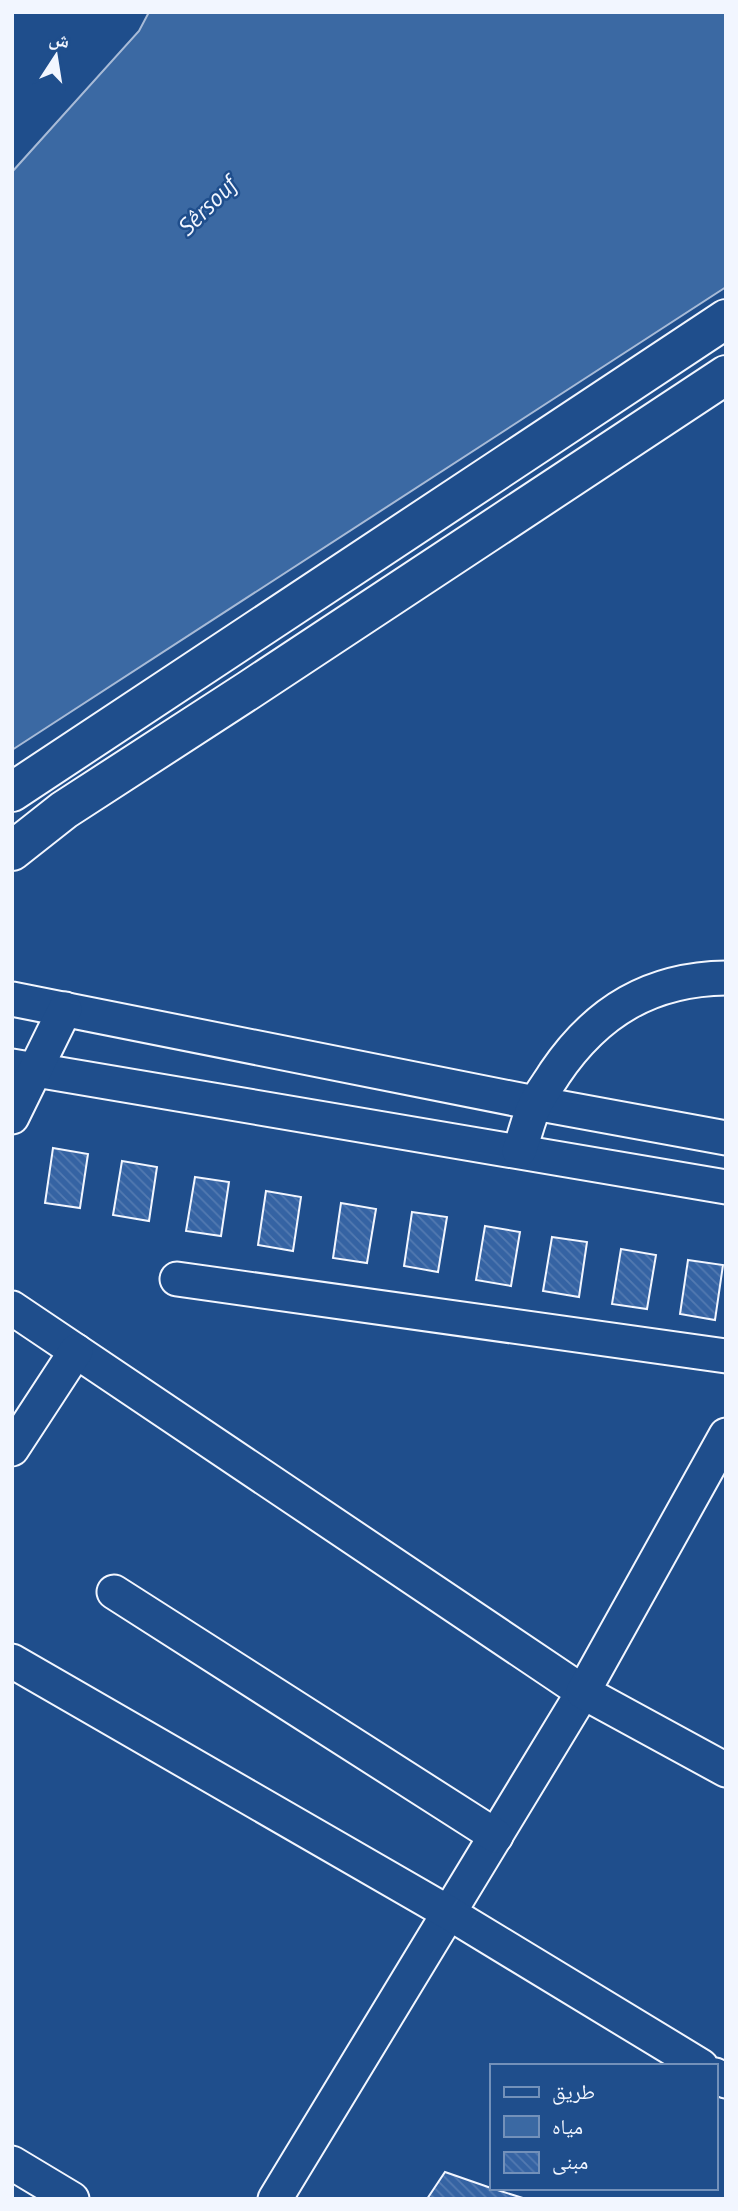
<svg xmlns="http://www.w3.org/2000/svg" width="738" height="2211" font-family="'PT Sans','Noto Naskh Arabic',sans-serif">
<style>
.water{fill:#3b69a3;stroke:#a8bbd7;stroke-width:2}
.building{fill:url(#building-back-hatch);stroke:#f2f6ff;stroke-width:2}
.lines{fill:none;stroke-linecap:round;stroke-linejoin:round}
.street-casing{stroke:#f2f6ff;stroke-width:37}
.secondary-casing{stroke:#f2f6ff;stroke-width:42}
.street{stroke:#1f4e8c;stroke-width:33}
.secondary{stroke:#1f4e8c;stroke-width:38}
.labels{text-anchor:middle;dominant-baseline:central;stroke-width:5;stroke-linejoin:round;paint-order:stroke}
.water-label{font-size:24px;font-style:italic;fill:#f2f6ff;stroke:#1f4e8c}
</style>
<defs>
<pattern id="building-back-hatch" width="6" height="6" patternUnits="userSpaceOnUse" patternTransform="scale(1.75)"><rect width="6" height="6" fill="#3563a3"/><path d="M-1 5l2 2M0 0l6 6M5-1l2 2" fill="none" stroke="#537ab1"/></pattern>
</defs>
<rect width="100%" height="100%" fill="#1f4e8c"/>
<polygon class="water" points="149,12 726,12 726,287 12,750 12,172 139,31"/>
<g class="building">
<polygon points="53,1148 88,1154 80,1208 45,1203"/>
<polygon points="122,1161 157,1167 149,1221 113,1215"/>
<polygon points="195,1177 229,1182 221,1236 186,1231"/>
<polygon points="266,1191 301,1197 293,1251 258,1245"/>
<polygon points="341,1203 376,1209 367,1263 333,1258"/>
<polygon points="412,1212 447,1217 438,1272 404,1266"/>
<polygon points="485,1226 520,1232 511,1286 476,1280"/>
<polygon points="552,1237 587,1242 579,1297 543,1291"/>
<polygon points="621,1249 656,1255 647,1309 612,1304"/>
<polygon points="688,1260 723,1265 715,1320 680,1314"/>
<polygon points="445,2172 491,2188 526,2199 427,2199"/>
</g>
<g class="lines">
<g class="street-casing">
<g id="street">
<polyline points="12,999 535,1103 726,1138"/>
<polyline points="12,1066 726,1187"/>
<polyline points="12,1117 65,1009"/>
<path d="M519 1151C525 1136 528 1119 535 1105 540 1094 549 1083 555 1073 597 1011 651 979 726 978"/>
<polyline points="177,1279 726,1356"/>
<polyline points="12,1308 583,1692 275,2199"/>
<polyline points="726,1435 583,1692 726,1770"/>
<polyline points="12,1449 76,1351"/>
<polyline points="114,1592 496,1836"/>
<polyline points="12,1661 449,1913 701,2066"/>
<polyline points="715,2075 726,2081"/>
<polyline points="12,2163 72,2199"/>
</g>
</g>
<g class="secondary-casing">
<g id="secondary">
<polyline points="12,792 726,319"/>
<polyline points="12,851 64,810 249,690 726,375"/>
</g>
</g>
<use href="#street" class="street"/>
<use href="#secondary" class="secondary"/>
</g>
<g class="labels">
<g class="water-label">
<text transform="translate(207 206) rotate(-45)">Sêrsouf</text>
</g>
</g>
<rect width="738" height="2211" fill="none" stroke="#f2f6ff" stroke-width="28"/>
<rect x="490" y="2064" width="228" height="126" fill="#1f4e8c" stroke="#7391ba" stroke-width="2"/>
<rect x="504" y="2087" width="35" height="10" fill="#1f4e8c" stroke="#7391ba" stroke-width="2"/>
<text x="552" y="2099" font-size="21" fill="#f2f6ff">طريق</text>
<rect x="504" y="2116" width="35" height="21" fill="#3b69a3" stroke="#7391ba" stroke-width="2"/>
<text x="552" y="2134" font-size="21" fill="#f2f6ff">مياه</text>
<rect x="504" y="2152" width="35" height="21" fill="url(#building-back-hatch)" stroke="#7391ba" stroke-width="2"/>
<text x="552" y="2169" font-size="21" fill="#f2f6ff">مبنى</text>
<g transform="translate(56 56) rotate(12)" stroke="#1f4e8c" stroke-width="5" paint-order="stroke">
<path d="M0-5L12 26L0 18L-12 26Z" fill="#f2f6ff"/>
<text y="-10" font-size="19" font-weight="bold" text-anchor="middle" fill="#f2f6ff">ش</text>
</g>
</svg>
